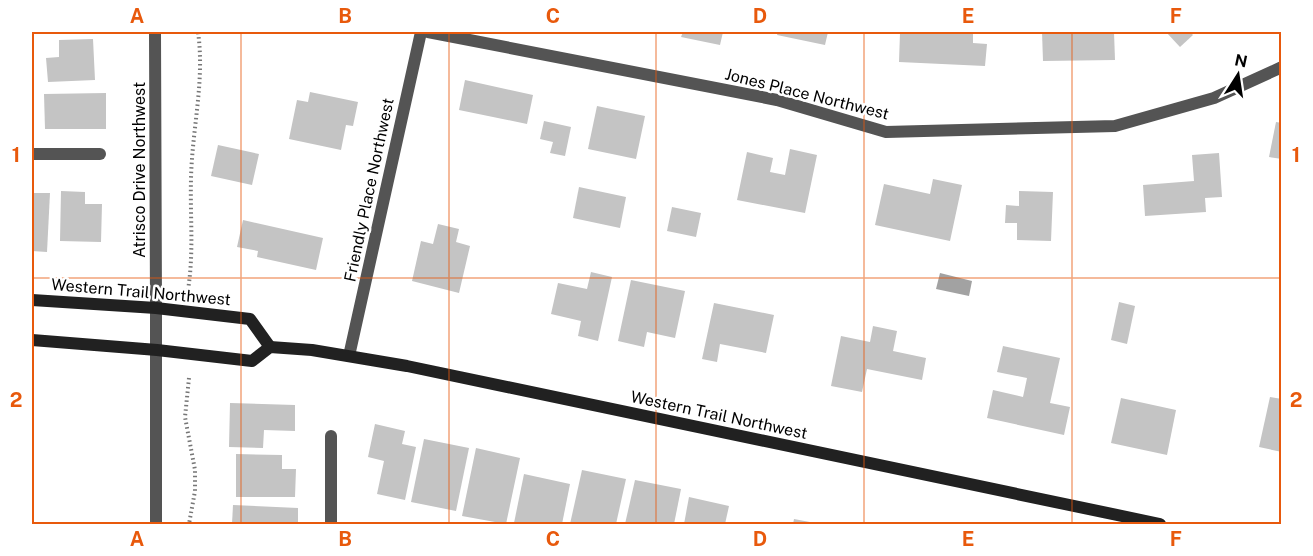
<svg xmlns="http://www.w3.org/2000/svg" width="1313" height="556" font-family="'Public Sans',sans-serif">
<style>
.water{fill:#a2a2a2}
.building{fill:#c4c4c4}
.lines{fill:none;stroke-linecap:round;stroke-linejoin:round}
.path{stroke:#767676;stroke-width:4;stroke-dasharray:1.5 3;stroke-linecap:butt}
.minor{stroke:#545454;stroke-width:12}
.tertiary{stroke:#545454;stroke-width:12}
.secondary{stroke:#212121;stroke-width:12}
.grid{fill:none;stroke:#e8590c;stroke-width:1.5;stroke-opacity:0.55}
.labels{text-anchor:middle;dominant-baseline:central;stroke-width:5;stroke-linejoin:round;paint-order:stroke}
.street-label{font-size:16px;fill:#000;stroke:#fff}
.neatline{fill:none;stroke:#e8590c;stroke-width:2}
.grid-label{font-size:20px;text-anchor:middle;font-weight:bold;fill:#e8590c}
</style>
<rect width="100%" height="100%" fill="#fff"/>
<polygon class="water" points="940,273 972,281 969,296 936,289"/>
<g class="building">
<polygon points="683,32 723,32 720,45 681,37"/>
<polygon points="778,32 828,32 825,45 777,35"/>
<polygon points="923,32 973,32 973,43 987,44 985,66 899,62 900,33 923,34"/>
<polygon points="1042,32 1114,32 1115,60 1043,61"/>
<polygon points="1166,32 1190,32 1193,35 1180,47"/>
<polygon points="93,39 95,80 48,82 46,58 59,57 59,40"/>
<polygon points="465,80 533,95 527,124 459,110"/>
<polygon points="310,92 358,102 353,126 346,125 341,150 289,139 297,100 308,102"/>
<polygon points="106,93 106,129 45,129 44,94"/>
<polygon points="597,106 645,116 636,159 588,149"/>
<polygon points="544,121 571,127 565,156 550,153 553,142 540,139"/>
<polygon points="1276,122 1282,123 1282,159 1269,157"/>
<polygon points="218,145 259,154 252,185 211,176"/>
<polygon points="790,149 817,155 805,213 737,200 747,152 773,158 770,172 785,175"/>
<polygon points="1219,153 1222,197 1205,198 1206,212 1145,216 1143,185 1194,181 1192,155"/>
<polygon points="933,179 962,185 950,241 875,225 884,184 930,194"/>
<polygon points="579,187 626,197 620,228 573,218"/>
<polygon points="61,191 85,192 85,204 102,204 101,242 60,241"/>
<polygon points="1019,191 1053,192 1051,241 1017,240 1017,223 1005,223 1006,205 1019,206"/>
<polygon points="32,193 50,193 47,252 32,251"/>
<polygon points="672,207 701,213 696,237 667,231"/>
<polygon points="243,220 323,238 316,270 257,257 258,251 237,247"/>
<polygon points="438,224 459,229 456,242 470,246 459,293 412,281 421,241 433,244"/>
<polygon points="591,272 612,277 598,341 578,336 581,321 551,314 558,283 587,289"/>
<polygon points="631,280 685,291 675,338 647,332 644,347 618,341"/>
<polygon points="1119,302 1135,306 1127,344 1111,340"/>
<polygon points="714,303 774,315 766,353 720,344 717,362 702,359"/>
<polygon points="873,326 897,331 893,351 926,358 922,380 867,369 862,392 831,386 841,336 870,342"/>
<polygon points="1003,346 1060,358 1050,403 1070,407 1064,435 987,418 993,390 1023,397 1027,378 997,372"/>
<polygon points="1270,397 1282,399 1282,452 1259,447"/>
<polygon points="1121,398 1176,410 1167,455 1111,443"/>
<polygon points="230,403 295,405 295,431 264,430 263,448 229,447"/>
<polygon points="375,424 405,431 402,444 416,447 405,500 377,494 384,461 368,457"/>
<polygon points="424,439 469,448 456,511 411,502"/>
<polygon points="476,448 520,458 506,524 462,516"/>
<polygon points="236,454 282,455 282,469 296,469 295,497 236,497"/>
<polygon points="582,470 626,479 616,524 570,524"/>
<polygon points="524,474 570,484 562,524 514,523"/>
<polygon points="635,480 681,489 674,524 625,524"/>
<polygon points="689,497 729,506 725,524 684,524"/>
<polygon points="233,505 298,508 298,524 232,524"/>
<polygon points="794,519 815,523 815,524 793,524"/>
</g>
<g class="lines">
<g class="path">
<path d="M188 290C194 252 190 217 191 179 192 129 205 81 198 32"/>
<polyline points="189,378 185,417 195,470 195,491 189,524"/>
</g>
<g class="minor">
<polyline points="155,32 156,308"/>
<polyline points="428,32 777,100 886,132 1115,126 1214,98 1282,67"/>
<polyline points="32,154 100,154"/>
<polyline points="349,356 421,32"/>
<polyline points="331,436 331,524"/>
</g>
<polyline class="tertiary" points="156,524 156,308"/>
<g class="secondary">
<polyline points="32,300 156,308 250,319 270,347"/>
<polyline points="32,340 157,350 252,361 270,347 312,350 407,366 1160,524"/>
</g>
</g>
<path class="grid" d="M241 32V524M449 32V524M656 32V524M864 32V524M1072 32V524M32 278H1282"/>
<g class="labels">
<g class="street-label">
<text transform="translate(807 94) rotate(14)">Jones Place Northwest</text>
<text transform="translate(139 170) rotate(-90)">Atrisco Drive Northwest</text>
<text transform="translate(369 190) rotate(-78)">Friendly Place Northwest</text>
<text transform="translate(141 292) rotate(5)">Western Trail Northwest</text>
<text transform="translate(719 415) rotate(12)">Western Trail Northwest</text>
</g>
</g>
<rect width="1313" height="556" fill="none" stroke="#ffffff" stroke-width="66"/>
<g transform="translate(1238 75) rotate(12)" stroke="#ffffff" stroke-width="4.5" paint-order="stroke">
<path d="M0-4.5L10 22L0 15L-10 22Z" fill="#000000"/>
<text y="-9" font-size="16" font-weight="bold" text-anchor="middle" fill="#000000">N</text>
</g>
<rect x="33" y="33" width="1247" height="490" class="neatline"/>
<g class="grid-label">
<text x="137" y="23">A</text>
<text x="345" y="23">B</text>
<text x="553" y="23">C</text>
<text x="760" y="23">D</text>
<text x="968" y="23">E</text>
<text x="1176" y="23">F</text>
<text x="16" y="162">1</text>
<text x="1296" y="162">1</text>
<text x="16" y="407">2</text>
<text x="1296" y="407">2</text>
<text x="137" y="546">A</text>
<text x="345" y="546">B</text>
<text x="553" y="546">C</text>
<text x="760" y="546">D</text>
<text x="968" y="546">E</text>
<text x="1176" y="546">F</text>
</g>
</svg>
